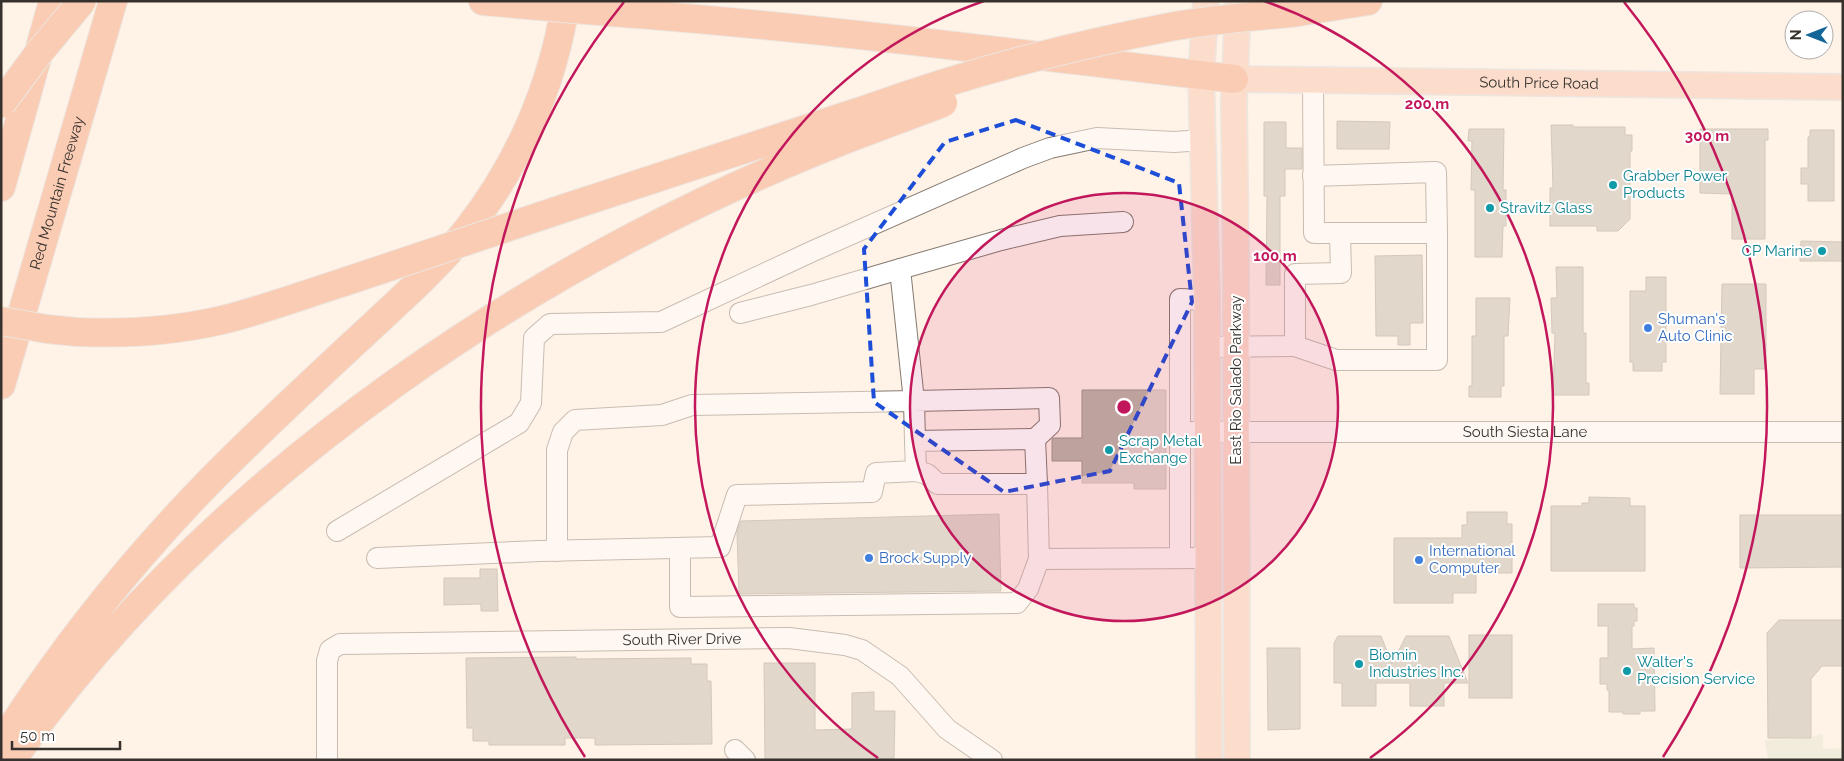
<svg xmlns="http://www.w3.org/2000/svg" width="1844" height="761" font-family="Raleway,sans-serif">
<style>
.green{fill:#e1e4cc}
.building{fill:#beb5a8;stroke:#9f968a}
.lines{fill:none;stroke-linecap:round;stroke-linejoin:round}
.minor-casing{stroke:#867b71;stroke-width:22}
.major-casing{stroke:#d7d6d5;stroke-width:28}
.highway-casing{stroke:#d7d6d5;stroke-width:30}
.minor{stroke:#fff;stroke-width:20}
.major{stroke:#f8c4ac;stroke-width:25}
.highway{stroke:#f39d75;stroke-width:28}
.highway-bridge-casing{stroke:#d7d6d5;stroke-width:30;stroke-linecap:butt}
.highway-bridge{stroke:#f39d75;stroke-width:28}
.marked{fill:none;stroke:#1d4ed8;stroke-width:4;stroke-dasharray:10 6;stroke-linejoin:round}
.ring{fill:none;stroke:#c2185b;stroke-width:2.5}
.culture-dot{fill:#0f9aa8;stroke:#fff;stroke-width:2}
.shop-dot{fill:#3f7fe0;stroke:#fff;stroke-width:2}
.labels{text-anchor:middle;dominant-baseline:central;stroke-width:4;stroke-linejoin:round;paint-order:stroke}
.street-label{font-size:15px;fill:#36312d;stroke:#fff}
.culture-label{font-size:15px;fill:#0d838f;stroke:#fff;text-anchor:start}
.shop-label{font-size:15px;fill:#366cbe;stroke:#fff;text-anchor:start}
.centre{fill:#c2185b;stroke:#fff;stroke-width:2.5}
.ring-label{font-size:15px;text-anchor:middle;font-weight:bold;fill:#c2185b;stroke:#fff;stroke-width:4;stroke-linejoin:round;paint-order:stroke}
</style>
<rect width="100%" height="100%" fill="#fff2e7"/>
<polygon class="green" points="1819,734 1823,735 1823,749 1843,748 1843,760 1768,760 1765,740 1811,738"/>
<g class="building">
<polygon points="1337,121 1390,122 1389,149 1337,149"/>
<polygon points="1264,122 1286,122 1286,148 1302,148 1302,169 1285,169 1285,196 1280,196 1280,285 1266,285 1267,196 1264,196"/>
<polygon points="1551,125 1573,125 1573,127 1625,127 1625,135 1632,135 1632,151 1630,151 1630,219 1618,231 1597,231 1597,226 1550,226 1550,188 1553,188"/>
<polygon points="1469,129 1504,129 1503,190 1506,190 1506,226 1503,226 1502,257 1475,257 1475,190 1471,190 1472,141 1468,141"/>
<polygon points="1700,129 1768,129 1768,140 1765,140 1765,239 1732,239 1732,194 1700,193"/>
<polygon points="1810,130 1834,130 1834,201 1808,201 1808,184 1801,184 1801,168 1808,168 1808,137 1810,137"/>
<polygon points="1801,241 1843,242 1843,261 1800,261"/>
<polygon points="1422,255 1423,323 1410,323 1410,345 1398,345 1398,336 1376,336 1375,256"/>
<polygon points="1556,267 1583,267 1583,333 1586,333 1586,383 1589,383 1589,395 1553,395 1555,333 1552,333 1551,298 1557,298"/>
<polygon points="1646,277 1666,277 1666,362 1662,362 1662,371 1633,371 1633,362 1630,362 1630,291 1646,291"/>
<polygon points="1722,284 1766,284 1766,369 1754,369 1754,394 1720,394"/>
<polygon points="1476,298 1510,298 1508,336 1504,336 1504,386 1501,386 1501,397 1469,397 1469,386 1472,386 1472,336 1476,336"/>
<polygon points="1082,390 1166,390 1166,489 1134,489 1134,483 1082,483 1082,461 1052,461 1052,439 1054,438 1082,438"/>
<polygon points="1589,497 1630,498 1630,506 1645,506 1645,571 1551,571 1551,506 1582,506 1582,503 1589,503"/>
<polygon points="1467,512 1507,512 1507,524 1512,524 1512,573 1476,573 1476,593 1453,593 1453,603 1394,603 1394,538 1462,538 1462,525 1467,525"/>
<polygon points="999,514 1001,591 739,594 737,532 741,521"/>
<polygon points="1740,515 1843,515 1843,567 1740,568"/>
<polygon points="480,569 497,569 498,611 481,611 481,604 444,605 444,578 480,578"/>
<polygon points="1598,604 1634,604 1634,608 1637,608 1637,621 1634,621 1634,626 1632,626 1632,649 1654,648 1655,711 1640,711 1640,714 1623,714 1623,712 1609,712 1609,690 1607,690 1607,684 1600,684 1600,658 1608,658 1608,626 1598,626"/>
<polygon points="1779,620 1843,620 1843,666 1822,666 1811,679 1811,738 1768,738 1767,633"/>
<rect x="1469" y="635" width="43" height="63"/>
<polygon points="1338,636 1381,636 1392,664 1406,636 1449,636 1468,683 1444,683 1444,706 1410,706 1410,683 1376,683 1376,706 1342,706 1342,683 1334,683 1334,643"/>
<polygon points="1267,648 1300,648 1300,729 1268,730"/>
<polygon points="576,657 576,659 691,658 691,664 707,664 707,681 711,681 712,744 595,745 595,738 565,738 565,745 489,745 489,741 473,741 473,728 467,728 466,658"/>
<polygon points="764,663 815,663 815,730 852,729 852,693 874,692 874,711 895,711 894,760 765,760"/>
</g>
<g class="lines">
<g class="minor-casing">
<g id="minor">
<polyline points="1313,176 1436,172 1437,233"/>
<polyline points="740,313 811,295 900,269"/>
<polyline points="1295,346 1336,360 1437,360 1437,233 1340,233"/>
<polyline points="1207,347 1295,346 1295,274 1341,273 1340,233 1314,233 1313,80"/>
<path id="s1" d="M1180 432H1843"/>
<polyline points="915,441 914,401 1049,398 1050,425 1035,439"/>
<polyline points="916,471 915,441 1035,439 1037,484"/>
<polyline points="337,531 519,423 531,403 534,338 550,324 661,322 813,251 1023,158 1050,148 1097,138 1174,142 1203,140"/>
<polyline points="680,548 680,607 1017,603 1028,589 1039,559"/>
<polyline points="557,551 557,450 563,432 575,420 662,415 692,405 914,401 900,269 1001,240 1060,226 1123,222"/>
<polyline points="377,558 540,551 720,547 737,495 872,492 876,473 916,471 927,474 938,484 1037,484 1039,559 1208,558"/>
<polyline points="1180,558 1180,299 1207,300"/>
<polyline points="735,750 745,760"/>
<path id="s2" d="M327 760V661L330 650 340 644 789 638 845 645 862 650 900 676 947 729 992 760"/>
</g>
</g>
<g class="major-casing">
<g id="major">
<polyline points="1206,1 1201,75 1207,297 1209,760"/>
<path id="s3" d="M1234 79 1843 87"/>
<polyline points="1237,760 1236,272 1234,103 1238,1"/>
</g>
</g>
<g class="highway-casing">
<g id="highway">
<polyline points="483,1 516,4"/>
<path d="M610 12C819 27 1026 55 1234 79"/>
<polyline points="1298,12 1368,1"/>
<polyline points="1,187 53,1"/>
<polyline points="571,206 870,108"/>
<path d="M77 332C125 334 175 331 222 320 263 310 303 295 344 282"/>
<path id="s4" d="M1 385 113 1"/>
<path d="M1 744C61 650 130 563 208 483 259 431 313 381 366 332 401 299 437 268 467 230 519 164 553 85 566 1"/>
<path d="M12 760C215 472 548 250 876 128"/>
</g>
</g>
<use href="#minor" class="minor"/>
<use href="#major" class="major"/>
<use href="#highway" class="highway"/>
<g class="highway-bridge-casing">
<g id="highway-bridge">
<polyline points="516,4 610,12"/>
<polyline points="1,104 38,54 82,1"/>
<path d="M870 108C965 74 1070 46 1170 27 1212 19 1255 17 1298 12"/>
<polyline points="876,128 943,103"/>
<polyline points="344,282 571,206"/>
<polyline points="1,321 47,329 77,332"/>
</g>
</g>
<use href="#highway-bridge" class="highway-bridge"/>
</g>
<path d="M0 0H1844V761H0ZM1016 120 1179 183 1192 302 1110 471 1004 492 874 402 864 249 945 142Z" fill="#fff2e7" fill-opacity=".55" fill-rule="evenodd"/>
<path class="marked" d="M1016 120 1179 183 1192 302 1110 471 1004 492 874 402 864 249 945 142Z"/>
<circle cx="1124" cy="407" r="214" fill="#c2185b" fill-opacity=".12"/>
<g class="ring">
<circle cx="1124" cy="407" r="214"/>
<path d="M878 758A429 429 0 0 1 984 1M1264 1A429 429 0 0 1 1370 758"/>
<path d="M585 757A643 643 0 0 1 624 2M1624 2A643 643 0 0 1 1663 757"/>
</g>
<g class="culture-dot">
<circle cx="1613" cy="185" r="5"/>
<circle cx="1490" cy="208" r="5"/>
<circle cx="1822" cy="251" r="5"/>
<circle cx="1109" cy="450" r="5"/>
<circle cx="1359" cy="664" r="5"/>
<circle cx="1627" cy="671" r="5"/>
</g>
<g class="shop-dot">
<circle cx="1648" cy="328" r="5"/>
<circle cx="869" cy="558" r="5"/>
<circle cx="1419" cy="560" r="5"/>
</g>
<g class="labels">
<g class="street-label">
<text stroke="none"><textPath href="#s3" startOffset="305">South Price Road</textPath></text>
<text stroke="none"><textPath href="#s4" startOffset="200">Red Mountain Freeway</textPath></text>
<text transform="translate(1236 380) rotate(-90)">East Rio Salado Parkway</text>
<text stroke="none"><textPath href="#s1" startOffset="345">South Siesta Lane</textPath></text>
<text stroke="none"><textPath href="#s2" startOffset="464">South River Drive</textPath></text>
</g>
<g class="culture-label">
<text x="1623" y="176">Grabber Power<tspan x="1623" dy="17">Products</tspan></text>
<text x="1500" y="208">Stravitz Glass</text>
<text x="1812" y="251" text-anchor="end">CP Marine</text>
<text x="1119" y="441">Scrap Metal<tspan x="1119" dy="17">Exchange</tspan></text>
<text x="1369" y="655">Biomin<tspan x="1369" dy="17">Industries Inc.</tspan></text>
<text x="1637" y="662">Walter's<tspan x="1637" dy="17">Precision Service</tspan></text>
</g>
<g class="shop-label">
<text x="1658" y="319">Shuman's<tspan x="1658" dy="17">Auto Clinic</tspan></text>
<text x="1429" y="551">International<tspan x="1429" dy="17">Computer</tspan></text>
<text x="879" y="558">Brock Supply</text>
</g>
</g>
<circle cx="1124" cy="407" r="8" class="centre"/>
<g class="ring-label">
<text x="1427" y="109">200 m</text>
<text x="1707" y="141">300 m</text>
<text x="1275" y="261">100 m</text>
</g>
<rect width="1844" height="761" fill="none" stroke="#36312d" stroke-width="5"/>
<g transform="translate(1809 35) rotate(270)"><circle r="24" fill="#ffffff" stroke="#afadab"/>
<path d="M0-4L9 19L0 12L-9 19Z" fill="#156698"/>
<text y="-8" font-size="14" font-weight="bold" text-anchor="middle" fill="#36312d">N</text>
</g>
<path d="M12 741v8h108v-8" fill="none" stroke="#36312d" stroke-width="2.5"/>
<text x="20" y="741" font-size="15" fill="#36312d" stroke="#ffffff" stroke-width="4" paint-order="stroke">50 m</text>
</svg>
